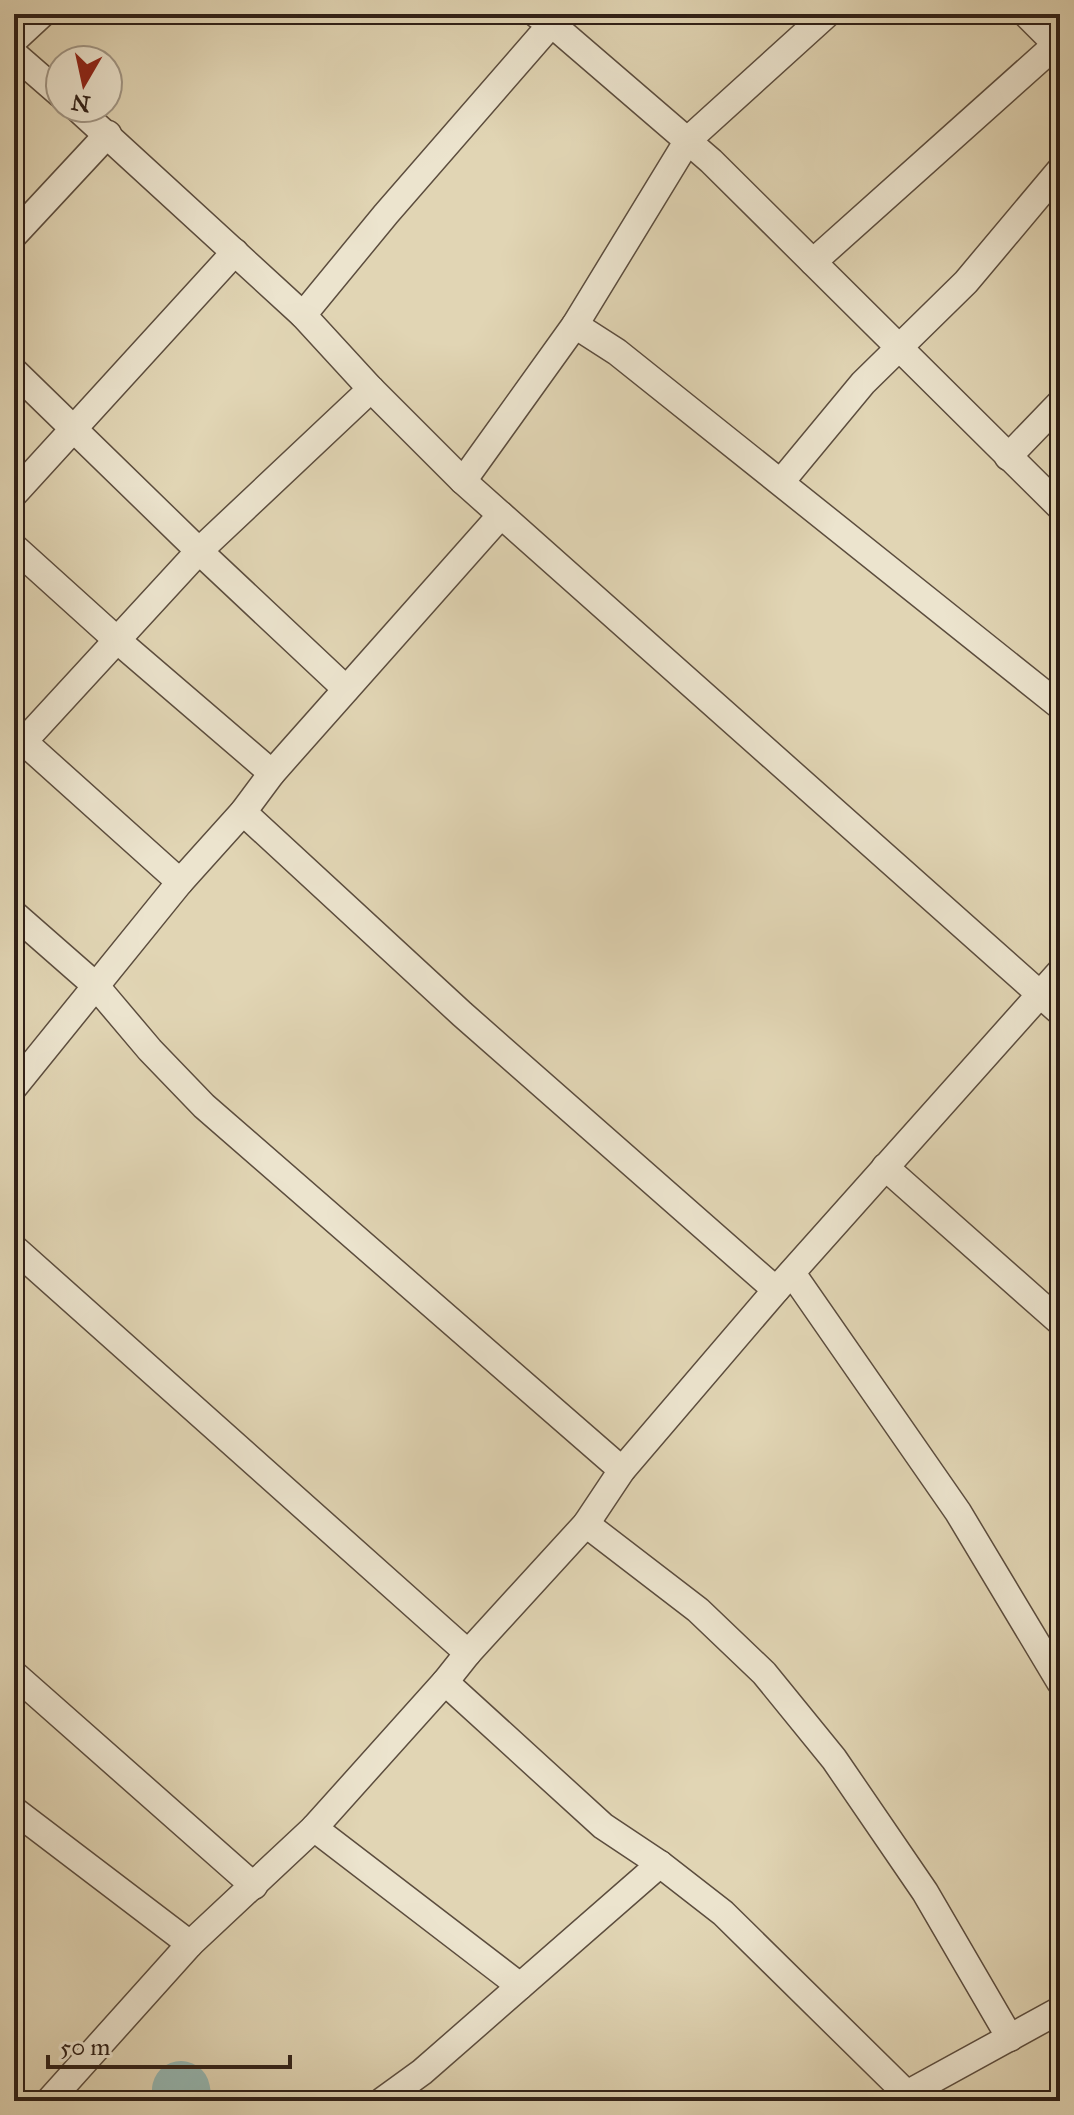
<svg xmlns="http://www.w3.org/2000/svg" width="1074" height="2115" font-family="'IM FELL Great Primer',serif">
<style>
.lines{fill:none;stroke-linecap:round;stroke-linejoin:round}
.river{stroke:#95b8b3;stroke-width:58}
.minor-casing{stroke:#5c4d3e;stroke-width:29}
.minor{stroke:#ece4ce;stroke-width:26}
</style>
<rect width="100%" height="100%" fill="#e1d5b4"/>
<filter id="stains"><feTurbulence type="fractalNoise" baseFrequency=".0025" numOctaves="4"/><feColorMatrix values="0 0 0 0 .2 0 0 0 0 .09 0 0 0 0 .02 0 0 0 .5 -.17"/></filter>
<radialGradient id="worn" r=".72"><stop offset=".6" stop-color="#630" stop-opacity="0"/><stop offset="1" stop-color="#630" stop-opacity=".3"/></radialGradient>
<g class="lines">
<polyline class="river" points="181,2090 183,2101"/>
<g class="minor-casing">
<g id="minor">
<polyline points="536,14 553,25 711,161 1060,507"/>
<polyline points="1026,14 1060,48"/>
<polyline points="14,40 42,14"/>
<polyline points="14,54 60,94"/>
<polyline points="77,108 303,315 371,389 463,481 1060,1012"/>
<polyline points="14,235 108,134"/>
<polyline points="813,262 1060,41"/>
<polyline points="303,315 386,214 560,14"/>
<polyline points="575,325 688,140 827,14"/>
<polyline points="14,371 199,551 346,689"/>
<polyline points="1008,457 1060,403"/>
<polyline points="463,481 575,325 617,352 1060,706"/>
<polyline points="781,482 863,383 966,282 1060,170"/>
<polyline points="14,494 235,252"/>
<polyline points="14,547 117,640 272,773"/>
<polyline points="14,733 180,882"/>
<polyline points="14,752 199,551 371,389"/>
<polyline points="243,812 462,1014 776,1290"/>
<polyline points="14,914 95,985 150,1050 204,1106 622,1470"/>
<polyline points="14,1087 180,882 243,812 272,773 501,515"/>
<polyline points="885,1167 1060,1322"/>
<polyline points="14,1248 468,1653"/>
<polyline points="792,1273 958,1512 1060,1682"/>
<polyline points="586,1524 698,1610 764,1673 834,1759 925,1892 1010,2038"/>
<polyline points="14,1674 254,1886"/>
<polyline points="445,1682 603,1826 660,1864 723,1913 907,2094"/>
<polyline points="14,1810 190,1944"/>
<polyline points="314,1828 520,1986"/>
<polyline points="49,2101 190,1944 314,1828 445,1682 468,1653 586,1524 622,1470 776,1290 1060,972"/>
<polyline points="382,2101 422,2072 660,1864"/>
<polyline points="894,2101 1060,2010"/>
</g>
</g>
<use href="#minor" class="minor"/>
</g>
<rect width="1074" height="2115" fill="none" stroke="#e1d5b4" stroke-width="48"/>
<rect x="16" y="16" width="1042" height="2083" fill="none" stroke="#302017" stroke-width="4"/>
<rect x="24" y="24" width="1026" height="2067" fill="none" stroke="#302017" stroke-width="2"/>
<g transform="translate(84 84) rotate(189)"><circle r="38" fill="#ece4ce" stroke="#a19685" stroke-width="2"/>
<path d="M0-6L14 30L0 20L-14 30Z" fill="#8f2418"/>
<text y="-12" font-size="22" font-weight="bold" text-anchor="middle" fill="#302017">N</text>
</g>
<path d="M48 2055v12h242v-12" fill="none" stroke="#302017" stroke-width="4"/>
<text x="60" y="2055" font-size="24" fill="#302017" stroke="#ece4ce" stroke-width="6" paint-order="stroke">50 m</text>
<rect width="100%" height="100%" filter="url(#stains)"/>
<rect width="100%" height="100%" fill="url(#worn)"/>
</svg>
